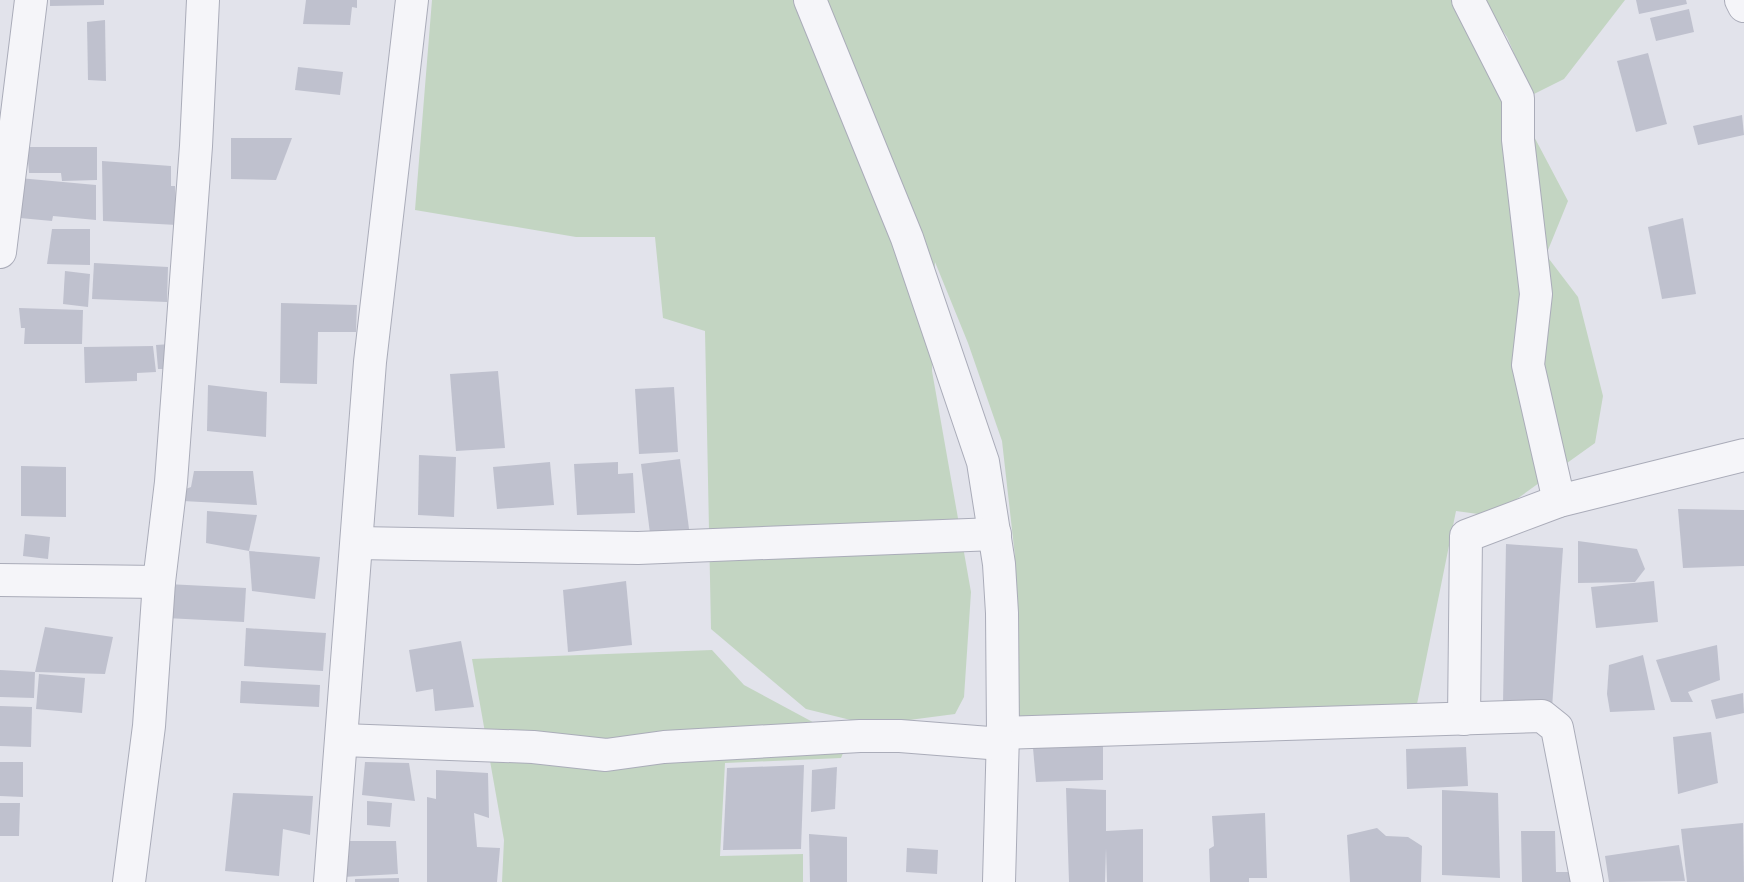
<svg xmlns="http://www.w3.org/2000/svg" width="1744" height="882" font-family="Arial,sans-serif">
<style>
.green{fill:#c3d5c2}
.building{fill:#bfc1ce}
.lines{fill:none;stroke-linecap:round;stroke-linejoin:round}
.street-casing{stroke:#aaacb9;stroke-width:34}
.street{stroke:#f5f5f9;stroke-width:32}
</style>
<rect width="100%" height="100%" fill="#e2e3eb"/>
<g class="green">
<polygon points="432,0 1462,0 1568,201 1546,255 1578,297 1603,396 1595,443 1493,516 1456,511 1417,704 1008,730 1015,556 1002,441 968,343 935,262 932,371 971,592 964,697 955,714 871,725 806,709 711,629 705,331 663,318 655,237 576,237 415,210"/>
<polygon points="1481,0 1625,0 1564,79 1532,95 1507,37"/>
<polygon points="712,650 744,685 848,741 841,758 725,763 720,856 803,854 803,882 502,882 504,840 472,659"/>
</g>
<g class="building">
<polygon points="50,0 104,0 104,5 50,6"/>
<polygon points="306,0 357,0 357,8 352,7 350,25 303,24"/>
<polygon points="1636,0 1686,0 1687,4 1639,14"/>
<polygon points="1689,9 1694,32 1656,41 1650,18"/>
<polygon points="105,20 106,81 88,80 87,22"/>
<polygon points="1648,53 1667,124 1636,132 1617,61"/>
<polygon points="298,67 343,72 340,95 295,90"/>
<polygon points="1742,115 1744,135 1698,145 1693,126"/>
<polygon points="231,138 292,138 276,180 231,179"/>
<polygon points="27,147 97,147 97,180 62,181 61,173 29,173"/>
<polygon points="102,161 171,166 171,186 175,186 177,225 103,221"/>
<polygon points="19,178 96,185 96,220 53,216 52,221 20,218"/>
<polygon points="1683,218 1696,294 1662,299 1648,227"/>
<polygon points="52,229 90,229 90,265 47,264"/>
<polygon points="94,263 168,267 167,302 92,299"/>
<polygon points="65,271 90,274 88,307 63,304"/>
<polygon points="281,303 357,305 356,332 318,332 317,384 280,383"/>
<polygon points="19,308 83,310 82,344 24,344 25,328 21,328"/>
<polygon points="171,344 173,369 158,369 156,345"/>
<polygon points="153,346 156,372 137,373 137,381 85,383 84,347"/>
<polygon points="498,371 505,448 456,451 450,374"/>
<polygon points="208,385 267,392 266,437 207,431"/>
<polygon points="674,387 678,452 639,454 635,389"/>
<polygon points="419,455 456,457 454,517 418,515"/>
<polygon points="680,459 689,529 650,533 641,464"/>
<polygon points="550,462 554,505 497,509 493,467"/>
<polygon points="618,462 618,474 633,473 635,513 577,515 574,464"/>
<polygon points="21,466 66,467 66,517 21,516"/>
<polygon points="194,471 253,471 257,505 183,501 183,490 191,487"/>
<polygon points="1678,509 1744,510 1744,566 1683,568"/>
<polygon points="207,511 257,515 249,551 206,543"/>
<polygon points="25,534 50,537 48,559 23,556"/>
<polygon points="1578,541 1637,549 1645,569 1635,582 1578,583"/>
<polygon points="1506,544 1563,548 1552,708 1503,703"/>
<polygon points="249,551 320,557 315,599 252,591"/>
<polygon points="626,581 632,645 568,652 563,590"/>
<polygon points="1654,581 1658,622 1596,628 1591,587"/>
<polygon points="167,584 246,588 244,622 166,618"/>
<polygon points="45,627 113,637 105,674 35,672 34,698 0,697 0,670 35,672"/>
<polygon points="246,628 326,633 323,671 244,666"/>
<polygon points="461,641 474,707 435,711 433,689 416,692 409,650"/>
<polygon points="1717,645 1720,680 1688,692 1693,702 1671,702 1656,660"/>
<polygon points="1643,655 1655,710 1610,712 1607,694 1609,665"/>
<polygon points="39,674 85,678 82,713 36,709"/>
<polygon points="241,681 320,685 319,707 240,703"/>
<polygon points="1743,693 1744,713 1716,719 1711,700"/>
<polygon points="0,706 32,707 31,747 0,746"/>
<polygon points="1711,732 1718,783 1678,794 1673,737"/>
<polygon points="1103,744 1103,780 1036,782 1033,748"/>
<polygon points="1466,747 1468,786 1407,789 1406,749"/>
<polygon points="0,762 23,762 23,797 0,796"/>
<polygon points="365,762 409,763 415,801 362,795"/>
<polygon points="804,765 801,849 723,850 727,768"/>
<polygon points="837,767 835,809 811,812 812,770"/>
<polygon points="436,770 488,773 489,818 474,813 477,847 500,848 497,882 427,882 427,797 436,799"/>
<polygon points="1066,788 1106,790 1106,831 1143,829 1143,882 1107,882 1106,848 1105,882 1069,882"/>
<polygon points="1442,790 1498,793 1500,878 1442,875"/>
<polygon points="233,793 313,796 310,835 283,829 279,876 225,871"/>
<polygon points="367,801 392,803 390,827 367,825"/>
<polygon points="0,803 20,803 19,836 0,836"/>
<polygon points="1265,813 1267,878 1249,878 1249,882 1210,882 1209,849 1214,846 1212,816"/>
<polygon points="1743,823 1744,882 1687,882 1681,829"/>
<polygon points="1377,828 1386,836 1408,837 1422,846 1421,882 1350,882 1347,835"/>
<polygon points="1521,831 1555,831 1556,872 1581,872 1581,882 1522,882"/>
<polygon points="809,834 847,837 847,882 810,882"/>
<polygon points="342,841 396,841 398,874 342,877"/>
<polygon points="1679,845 1685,881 1609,882 1605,856"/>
<polygon points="907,848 938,850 937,874 906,872"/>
<polygon points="399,878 399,882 355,882 355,879"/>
</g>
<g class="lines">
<g class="street-casing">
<g id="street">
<polyline points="810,0 907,238 983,462 999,564 1002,613 1003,733 999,882"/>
<polyline points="1468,0 1518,98 1518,140 1536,294 1528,365 1559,501"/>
<polyline points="1741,0 1744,6"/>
<polyline points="0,252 31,0"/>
<polyline points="357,543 638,548 995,534"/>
<polyline points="0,580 159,582"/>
<polyline points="1464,719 1466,536 1559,501 1744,455"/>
<polyline points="1003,733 1542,716 1557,728 1587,882"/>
<polyline points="342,740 533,747 606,755 664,747 860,736 900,736 1002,744"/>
<polyline points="129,882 149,726 159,582 171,482 196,146 203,0"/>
<polyline points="330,882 370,362 412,0"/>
</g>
</g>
<use href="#street" class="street"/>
</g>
</svg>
